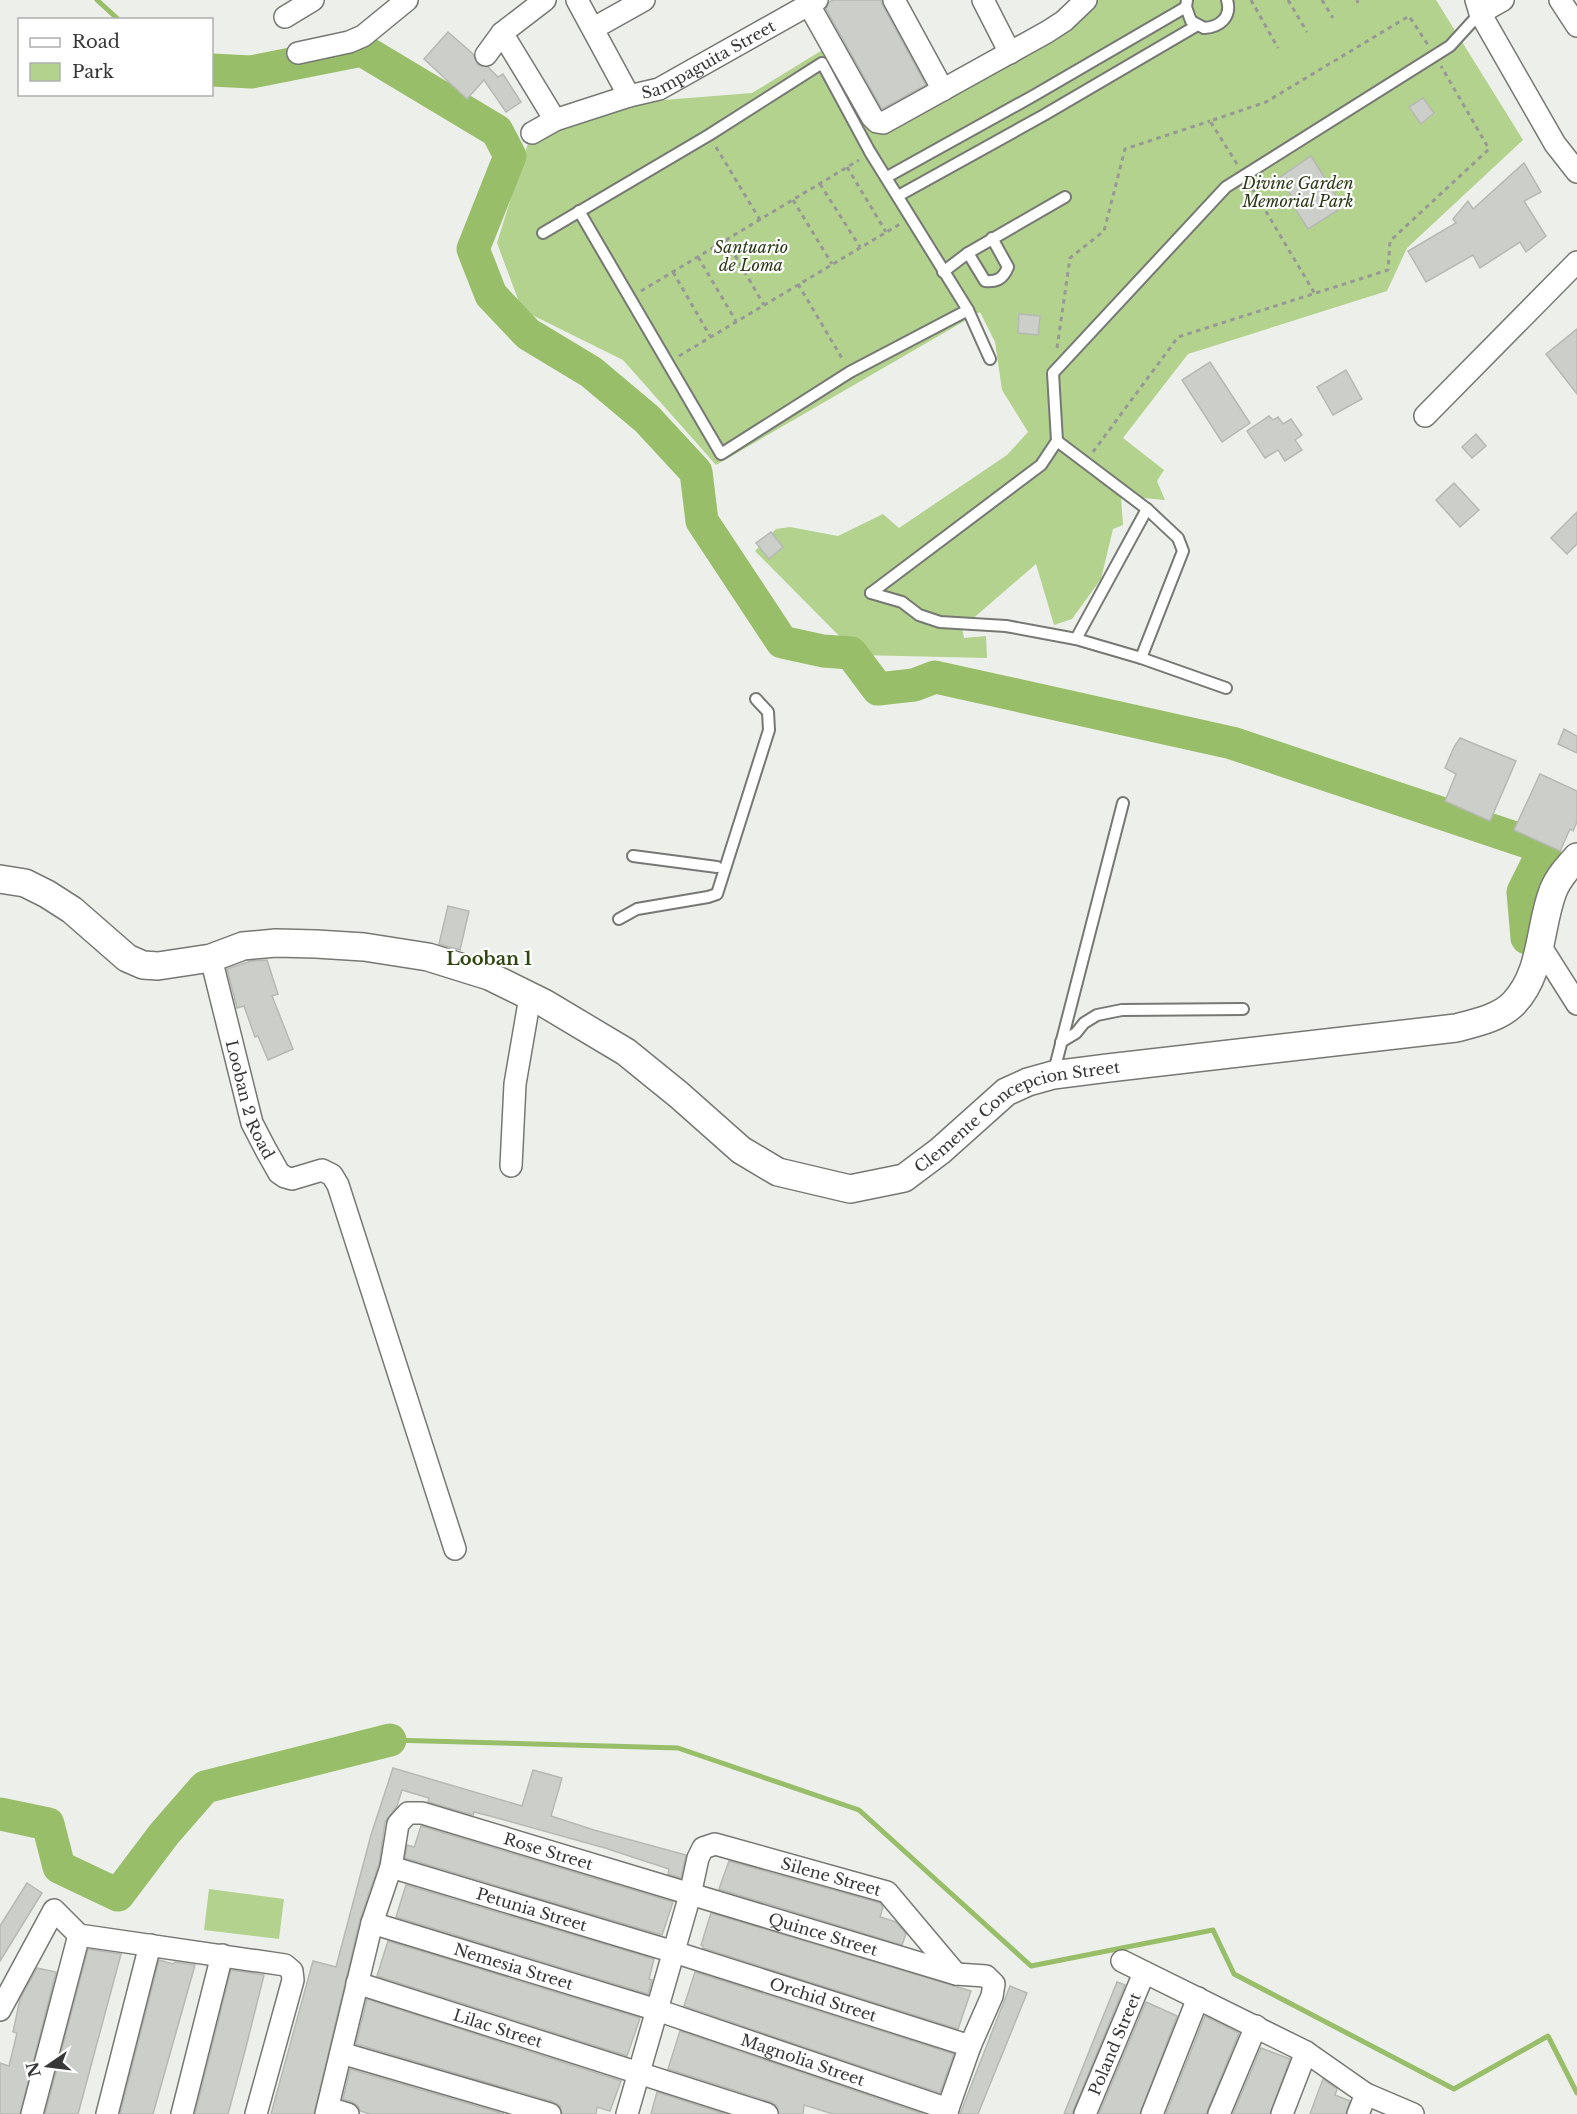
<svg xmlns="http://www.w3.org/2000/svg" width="1577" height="2114" font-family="'Libre Baskerville',serif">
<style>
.green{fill:#b3d28e}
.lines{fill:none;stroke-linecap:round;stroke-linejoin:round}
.stream{stroke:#99be69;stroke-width:5}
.river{stroke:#99be69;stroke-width:33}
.building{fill:#cccfc9;stroke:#b6b9b3;stroke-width:1.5}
.service-casing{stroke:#767873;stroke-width:14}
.minor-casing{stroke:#767873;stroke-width:24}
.tertiary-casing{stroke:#767873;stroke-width:30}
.path{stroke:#979995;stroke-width:3;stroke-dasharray:4.5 4.5;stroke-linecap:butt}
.service{stroke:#fff;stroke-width:10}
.minor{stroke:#fff;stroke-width:21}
.tertiary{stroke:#fff;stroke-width:27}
.labels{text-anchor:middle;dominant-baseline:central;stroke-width:4.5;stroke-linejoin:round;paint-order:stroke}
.street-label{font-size:16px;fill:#373836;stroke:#fff}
.park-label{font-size:16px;font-style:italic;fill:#293814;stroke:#fff}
.neighbourhood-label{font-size:18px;font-weight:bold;fill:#314612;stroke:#fff}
</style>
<rect width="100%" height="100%" fill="#edf0ea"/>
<g class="green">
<polygon points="1093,0 1436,0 1523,140 1407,248 1387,291 1188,354 1123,438 1164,470 1157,481 1165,500 1121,496 1123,525 1113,529 1101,579 1072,619 1054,625 1036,564 962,628 964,638 986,636 987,658 858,655 755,551 776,529 790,527 838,536 883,514 899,528 1007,455 1028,432 1002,390 995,342 980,312 716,465 623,360 522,310 497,243 529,140 625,103 752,93 824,49 873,133 1058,29"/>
<polygon points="209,1889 284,1899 279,1939 204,1930"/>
</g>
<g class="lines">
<g class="stream">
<polyline points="97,0 119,20"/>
<polyline points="390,1740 678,1748 859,1810 1031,1966 1213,1930 1234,1974 1454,2089 1548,2036 1577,2093"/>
</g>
<g class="river">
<polyline points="212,70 251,72 362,50 497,131 510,156 473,249 491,295 528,334 591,372 647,419 696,472 702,521 782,642 823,651 851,653 878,689 914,685 935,677 1232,743 1545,848 1523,892 1527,938"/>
<polyline points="0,1814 48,1824 59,1867 118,1895 164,1834 205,1787 390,1740"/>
</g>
</g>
<g class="building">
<polygon points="833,0 881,0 883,6 926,85 882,109 826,9 829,2"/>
<polygon points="448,32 473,54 478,65 488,67 498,77 503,74 521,102 506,112 484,80 467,99 424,59"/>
<polygon points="1423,98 1434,113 1421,124 1409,107"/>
<polygon points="1311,156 1343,207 1308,229 1289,199 1292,197 1279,178"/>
<polygon points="1524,163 1541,192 1524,201 1546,236 1526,252 1520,242 1480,268 1473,255 1426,282 1408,251 1456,223 1453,219 1468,201 1473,209"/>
<polygon points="1019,314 1040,316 1038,335 1018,333"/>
<polygon points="1577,329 1577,394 1546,354"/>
<polygon points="1210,362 1250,423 1222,442 1182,380"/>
<polygon points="1346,370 1362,399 1333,415 1317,387"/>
<polygon points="1269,416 1273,420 1278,417 1283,424 1291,419 1302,435 1295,440 1302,450 1285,461 1278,450 1265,458 1247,431"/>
<polygon points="1476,434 1486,446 1472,458 1462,447"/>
<polygon points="1454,483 1479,510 1460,527 1436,500"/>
<polygon points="1577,512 1577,544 1567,554 1551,538"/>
<polygon points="771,532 783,547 769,559 756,543"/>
<polygon points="1564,729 1577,736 1577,753 1558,744"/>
<polygon points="1460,738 1516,761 1490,821 1445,801 1456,774 1445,768 1454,747"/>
<polygon points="1540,774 1577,791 1577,822 1573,831 1570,829 1560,851 1514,830"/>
<polygon points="448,906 469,911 460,950 439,944"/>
<polygon points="267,960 278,994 272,996 293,1049 268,1060 258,1036 255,1037 244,1006 237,1008 227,969 251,961"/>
<polygon points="393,1768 522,1806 533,1770 562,1778 551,1816 594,1830 686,1855 681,1878 668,1874 669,1869 605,1848 490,1816 474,1812 473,1815 428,1802 429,1798 402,1790 397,1806 385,1822 379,1864 360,1920 314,2114 271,2114 313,1961 336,1967 371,1835"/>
<polygon points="421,1826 673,1902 662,1935 405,1858 407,1845 414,1847 415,1845"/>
<polygon points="729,1861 880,1903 883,1907 880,1917 896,1922 906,1934 902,1945 719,1889"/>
<polygon points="27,1883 42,1893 0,1961 0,1926"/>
<polygon points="406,1885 654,1959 649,1979 652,1980 648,1994 396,1917"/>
<polygon points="711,1913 971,1991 958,2029 703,1948 703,1946 701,1945"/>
<polygon points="388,1941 640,2018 627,2056 377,1976"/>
<polygon points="88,1949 121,1954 78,2114 45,2114"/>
<polygon points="159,1960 173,1964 175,1962 195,1965 153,2114 120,2114"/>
<polygon points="37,1968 56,1972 20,2114 0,2114 0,2063 9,2066 17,2033 13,2032 20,1999"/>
<polygon points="231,1970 264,1975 244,2055 228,2114 195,2114"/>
<polygon points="695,1972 954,2054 940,2093 684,2006"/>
<polygon points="1117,1982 1125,1985 1072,2114 1064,2114"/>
<polygon points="1010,1986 1027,1993 978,2114 960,2114"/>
<polygon points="367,1999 621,2081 610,2111 597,2107 596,2114 562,2114 560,2106 554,2102 356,2044"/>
<polygon points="1146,2002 1177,2016 1140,2114 1099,2114"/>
<polygon points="1205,2016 1239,2033 1206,2114 1166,2114"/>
<polygon points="680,2031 923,2114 833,2114 804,2105 803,2114 779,2114 777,2106 771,2102 668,2069"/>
<polygon points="1261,2048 1290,2059 1270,2114 1233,2114"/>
<polygon points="350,2069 504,2114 370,2114 360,2111 358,2106 352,2102 343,2099"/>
<polygon points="1323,2079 1337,2089 1335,2095 1350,2101 1346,2114 1310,2114"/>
<polygon points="657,2092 725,2114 651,2114"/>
</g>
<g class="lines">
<g class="service-casing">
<g id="service">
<path d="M1187 0 1186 7 1191 21 1204 28C1220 27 1232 17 1227 0"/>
<polyline points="887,177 1033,96 1186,7"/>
<polyline points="898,196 1044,115 1196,26"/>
<polyline points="579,211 721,454 850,372 968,310"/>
<polyline points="543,233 709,135 822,63 870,152 968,310 990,359"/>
<path d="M968 253 985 281C997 282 1003 279 1008 267L992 238"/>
<polyline points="943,272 968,253 1065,197"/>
<polyline points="1057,441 1147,509 1178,538 1183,551 1141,658"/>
<polyline points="871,593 1041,465 1057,441 1053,373 1226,187 1450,46 1480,13"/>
<polyline points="871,593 902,602 919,615 940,622 1006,626 1076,639 1141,658 1226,688"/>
<polyline points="1076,639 1147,509"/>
<polyline points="633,856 717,867"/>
<polyline points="619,919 637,909 708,897 717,894 769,730 768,712 756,699"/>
<polyline points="1061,1042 1076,1033 1084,1023 1097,1015 1122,1010 1243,1009"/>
<polyline points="1053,1075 1123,803"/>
</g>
</g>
<g class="minor-casing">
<g id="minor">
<polyline points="577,0 629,96"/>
<polyline points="894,0 943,90"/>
<polyline points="983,0 1010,53"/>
<polyline points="1476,0 1480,13 1555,144 1577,172"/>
<polyline points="1560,0 1577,26"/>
<polyline points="809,5 872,117 877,122 883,123 1047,32 1064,21 1086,0"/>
<polyline points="1480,13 1503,0"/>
<polyline points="285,17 313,0"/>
<polyline points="594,28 644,0"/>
<polyline points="502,33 555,120"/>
<polyline points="298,53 349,42 363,36 407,0"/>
<polyline points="486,55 502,33 545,0"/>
<path id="s1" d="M532 133 555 120 629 96 659 89 817 0"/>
<polyline points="1425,416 1577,262"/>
<polyline points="1541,947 1577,1004"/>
<path id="s2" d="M211 958 252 1123 266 1150 279 1173 285 1177 292 1179 322 1170 332 1175 338 1185 455 1549"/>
<polyline points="511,1166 515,1084 530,997"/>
<path id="s3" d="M391 1867 674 1952 970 2046"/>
<path id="s4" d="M372 1923 657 2010 948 2109"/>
<polyline points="1122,1961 1306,2052 1366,2094 1413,2114"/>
<path id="s5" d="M357 1983 767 2114"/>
<polyline points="0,2010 54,1910 79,1935 285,1965 292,1971 293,1980 256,2114"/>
<polyline points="341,2053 550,2114"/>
<polyline points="328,2108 348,2114"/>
<polyline points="32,2114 79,1935"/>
<polyline points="107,2114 150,1945"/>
<polyline points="182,2114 222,1955"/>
<path id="s6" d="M326 2114 372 1923 391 1867 398 1824 408 1813H422L956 1974 986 1976 994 1984 992 1996 970 2046 946 2114"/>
<path id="s7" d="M627 2114 690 1895 698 1858 703 1848 715 1844 887 1892 956 1974"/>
<path id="s8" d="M1085 2114 1144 1973"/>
<polyline points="1152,2114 1198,1998"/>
<polyline points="1219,2114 1256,2026"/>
<polyline points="1282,2114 1306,2052"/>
<polyline points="1358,2114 1366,2094"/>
</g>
</g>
<g class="tertiary-casing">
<g id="tertiary">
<path id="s9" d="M0 879 25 883 47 894 72 910 127 958 143 965 158 966 211 958 243 946 276 943 316 944 364 947 428 957 489 976 544 1003 626 1052 679 1095 741 1150 778 1172 850 1189 904 1178 940 1151 1006 1092 1028 1082 1053 1075 1108 1068 1456 1028C1475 1023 1500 1018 1514 1003 1543 972 1539 927 1553 891 1558 878 1568 867 1577 857"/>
</g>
</g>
<g class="path">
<polyline points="1251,0 1278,48"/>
<polyline points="1288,0 1307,32"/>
<polyline points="1322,0 1333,18"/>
<polyline points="1357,0 1358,3"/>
<polyline points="716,147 760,220"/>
<polyline points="1237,164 1210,121 1266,102 1409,16 1428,45"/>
<polyline points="847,167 886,232"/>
<polyline points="820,184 860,247"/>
<polyline points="1252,188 1315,294"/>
<polyline points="793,200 832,264"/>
<polyline points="726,240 764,305"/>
<polyline points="698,257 736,321"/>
<polyline points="673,272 710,336"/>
<polyline points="798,284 843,360"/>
<polyline points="641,291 859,160"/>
<polyline points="1057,348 1070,258 1104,231 1125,149 1210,121"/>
<polyline points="679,356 900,224"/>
<polyline points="1093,452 1178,337 1388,270 1390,241 1489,149 1441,66"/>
</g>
<use href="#service" class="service"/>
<use href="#minor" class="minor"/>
<use href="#tertiary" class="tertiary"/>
</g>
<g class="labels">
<g class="street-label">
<text stroke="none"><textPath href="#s1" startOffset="192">Sampaguita Street</textPath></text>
<text stroke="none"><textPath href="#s2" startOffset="147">Looban 2 Road</textPath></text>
<text stroke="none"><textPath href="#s9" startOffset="1136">Clemente Concepcion Street</textPath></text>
<text stroke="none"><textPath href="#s6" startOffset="460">Rose Street</textPath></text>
<text stroke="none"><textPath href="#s7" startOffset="410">Silene Street</textPath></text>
<text stroke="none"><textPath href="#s3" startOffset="147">Petunia Street</textPath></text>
<text stroke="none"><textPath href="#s6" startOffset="747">Quince Street</textPath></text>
<text stroke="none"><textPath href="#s4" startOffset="148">Nemesia Street</textPath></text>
<text stroke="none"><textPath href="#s3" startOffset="452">Orchid Street</textPath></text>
<text stroke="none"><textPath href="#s5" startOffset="148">Lilac Street</textPath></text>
<text stroke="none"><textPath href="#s8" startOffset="76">Poland Street</textPath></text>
<text stroke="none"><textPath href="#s4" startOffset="452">Magnolia Street</textPath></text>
</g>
<g class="park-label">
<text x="1298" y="183">Divine Garden<tspan x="1298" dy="18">Memorial Park</tspan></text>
<text x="751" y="247">Santuario<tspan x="751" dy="18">de Loma</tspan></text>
</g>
<g class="neighbourhood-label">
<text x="489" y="959">Looban 1</text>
</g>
</g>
<rect x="18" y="18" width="195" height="78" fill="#ffffff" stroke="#afafaf" stroke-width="1.5"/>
<rect x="30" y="38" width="30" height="9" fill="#ffffff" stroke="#afafaf" stroke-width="1.5"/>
<text x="72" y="48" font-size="18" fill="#373836">Road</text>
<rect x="30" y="63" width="30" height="18" fill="#b3d28e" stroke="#afafaf" stroke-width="1.5"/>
<text x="72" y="78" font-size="18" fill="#373836">Park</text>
<g transform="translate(48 2066) rotate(256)" stroke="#ffffff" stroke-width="4.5" paint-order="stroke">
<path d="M0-4.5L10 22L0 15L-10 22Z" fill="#373836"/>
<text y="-9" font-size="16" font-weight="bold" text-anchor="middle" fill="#373836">N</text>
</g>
</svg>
